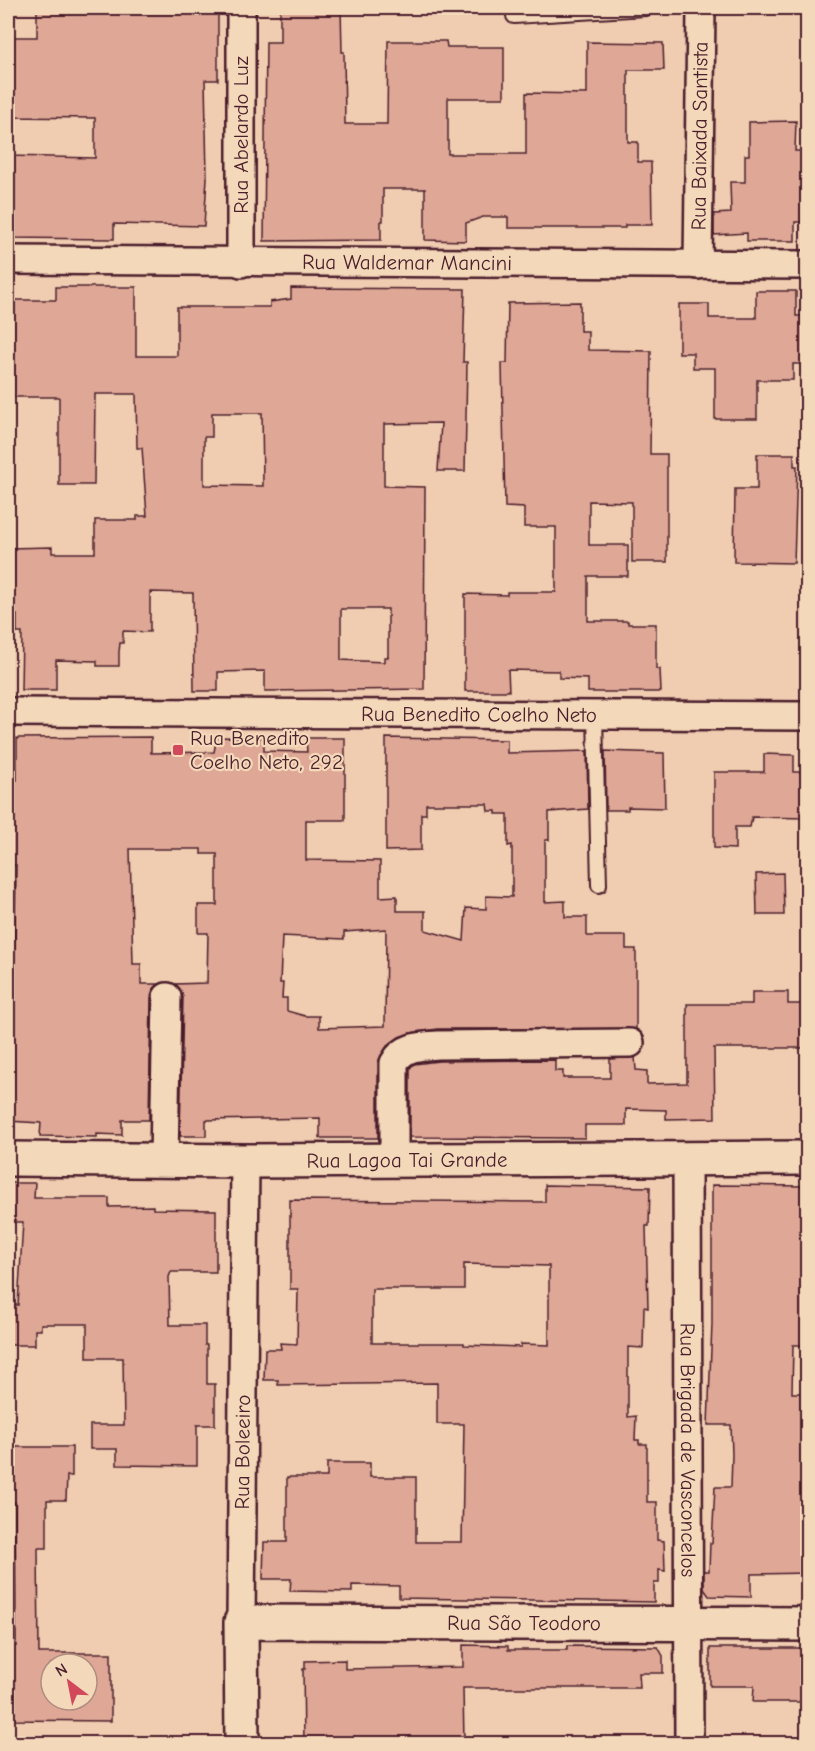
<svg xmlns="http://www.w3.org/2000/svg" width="815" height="1751" font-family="'Comic Neue',sans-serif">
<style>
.building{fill:#dea796;stroke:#4a1f2b;stroke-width:1.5;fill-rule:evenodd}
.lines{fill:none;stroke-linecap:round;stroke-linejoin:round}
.lane-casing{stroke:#4a1f2b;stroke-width:18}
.street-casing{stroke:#4a1f2b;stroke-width:32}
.secondary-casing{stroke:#4a1f2b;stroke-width:38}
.lane{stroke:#f4d8ba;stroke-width:14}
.street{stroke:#f4d8ba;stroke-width:27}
.secondary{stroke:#f4d8ba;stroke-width:33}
.poi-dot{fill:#d1495b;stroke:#f4d8ba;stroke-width:2}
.labels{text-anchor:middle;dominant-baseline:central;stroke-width:4.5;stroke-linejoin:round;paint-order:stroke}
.street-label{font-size:21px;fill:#4a1f2b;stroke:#f4d8ba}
.poi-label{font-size:21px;fill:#4a1f2b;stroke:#f4d8ba;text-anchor:start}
</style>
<rect width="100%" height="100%" fill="#f0ccb1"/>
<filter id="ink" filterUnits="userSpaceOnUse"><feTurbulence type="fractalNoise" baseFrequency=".0167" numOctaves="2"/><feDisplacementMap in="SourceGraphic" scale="12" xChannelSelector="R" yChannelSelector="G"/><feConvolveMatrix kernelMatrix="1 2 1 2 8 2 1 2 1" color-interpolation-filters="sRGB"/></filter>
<g filter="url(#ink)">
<g class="building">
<polygon points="37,8 218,8 218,80 205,80 207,178 204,226 114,224 114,239 8,238 8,156 95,158 95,118 8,117 8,37 37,37"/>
<polygon points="280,8 341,8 342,52 344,52 345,124 387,124 388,41 446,41 447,47 504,47 504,98 448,98 448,154 526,154 526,93 587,94 587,42 663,43 664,70 628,70 628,142 638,142 638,162 651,162 652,225 625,225 625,228 508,228 508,217 483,217 466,223 466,241 425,240 425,189 383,189 383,221 381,221 381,240 264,241 266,42 280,42"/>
<polygon points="796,121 795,151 807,151 807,222 795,222 795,241 747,241 747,233 714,235 714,214 731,213 730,182 745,182 745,155 749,155 749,122"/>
<path d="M56 287H136V356H177V307H270V302L291 299V288L465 289 463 362H467L465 471H438L441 423 384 424V486L425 487 424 689 265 691V671L218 672V691H194L193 593 150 592V632L123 631V643H120L119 652V666H97V661L56 660V690H21L22 633H17V615H8V548L52 547V553H95V520H137V516H147L142 448H137L136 394H95L94 485H59V397H8V300H56ZM212 413H262L263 486 204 485V437H212ZM341 609H388V657H384V662L341 660Z"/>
<polygon points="756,291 796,291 796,316 807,316 807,364 793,364 793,380 757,380 757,419 715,419 715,368 693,368 693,353 679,353 679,304 709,304 709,318 756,318"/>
<polygon points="580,302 580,331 588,331 588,350 651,351 650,454 667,454 667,562 632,562 632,502 589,501 589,545 628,545 628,576 588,576 588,621 628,621 628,624 656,624 656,669 660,669 661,692 588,692 588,679 559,678 559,671 508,670 509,691 465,691 465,594 507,595 507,592 556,592 556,527 524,527 524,508 505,507 502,363 507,363 508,303"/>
<polygon points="757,454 794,454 794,466 797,466 794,563 734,562 735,489 757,489"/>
<path d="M151 737V753L214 752 217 737 264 738V751L307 752 306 738H345V820H306V860L380 861V897L397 896V911H425V930L464 941 466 908 486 909V896L512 897V845L508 846V814H496V811H488L487 804H426V814H421V850L386 851V738L507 740V753L587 751 588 809 549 812V840H545V902L565 901V917H587V936H626V949H636V1029H438L410 1033 399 1037 387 1046 378 1062V1138H320V1118L206 1120V1136H180L183 997 180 989 175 984 207 983 208 933H198V905H217V854H201V849H130L133 964H141V984H159L153 989 151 997 149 1120H122V1135L97 1134V1137L40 1136 41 1123 8 1121V984H14L16 865H8V780H17V738ZM386 929 385 1026 319 1028V1016H305L287 1011V998H282L283 983H280L282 936 344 939V932Z"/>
<polygon points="605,751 664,753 665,808 628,807 628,810 606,810"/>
<polygon points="764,754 794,755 794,772 807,772 807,818 752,817 750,827 735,827 735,849 714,848 714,772 764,772"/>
<polygon points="783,873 784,915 757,915 756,874"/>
<polygon points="752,992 788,992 788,1004 807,1004 807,1048 714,1048 715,1118 666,1119 666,1110 626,1109 626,1125 585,1125 585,1138 410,1137 410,1068 414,1064 439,1061 555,1060 555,1071 563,1071 563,1078 610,1078 610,1059 635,1057 636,1070 647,1071 647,1084 687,1083 687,1004 752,1004"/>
<polygon points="8,1183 35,1183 34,1198 109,1198 109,1207 153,1206 153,1209 216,1210 216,1272 171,1272 169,1277 170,1325 205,1325 205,1345 207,1345 207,1384 215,1384 215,1425 197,1425 197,1466 117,1465 117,1449 90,1449 90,1425 124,1425 123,1358 87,1358 87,1324 41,1324 41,1330 35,1330 35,1345 8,1345 8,1305 18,1305 23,1222 8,1222"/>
<path d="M545 1185 650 1187 649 1226H646L648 1308 644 1307 643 1348 628 1347V1417L636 1416 635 1440H639V1444H647V1502H657V1540L664 1541 665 1571 659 1570V1583H654V1602L399 1598V1586L352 1585V1592L290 1591 291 1579H263L264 1542H287V1477H327V1463H370V1477H416V1542H462L464 1424H437V1383L278 1385V1380H264L265 1349H281L280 1343 297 1344 298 1289H290V1200L545 1202ZM464 1264 549 1266V1345L521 1344V1347L464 1345V1343H372V1289H464Z"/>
<polygon points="712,1185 807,1186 807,1345 793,1345 792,1393 807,1393 807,1573 751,1574 751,1597 709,1596 704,1589 704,1571 709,1571 710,1543 712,1543 715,1487 731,1487 732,1455 731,1425 708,1425 712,1324"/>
<path d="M8 1447H72V1476H67L66 1500H47V1548H38L39 1653H111V1721L8 1720V1647L16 1646 15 1502H8ZM51 1664H87V1700H51Z"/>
<polygon points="463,1645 508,1646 508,1650 567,1650 567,1646 658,1647 663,1656 663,1673 639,1673 640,1688 463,1688 464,1743 304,1743 303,1669 305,1669 305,1661 345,1660 345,1669 463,1667"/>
<polygon points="710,1648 807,1648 807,1702 753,1702 754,1686 710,1686"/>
</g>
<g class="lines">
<g class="lane-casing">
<g id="lane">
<polyline points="514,16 646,8"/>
<polyline points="595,715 599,885"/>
</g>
</g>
<g class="street-casing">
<g id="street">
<path id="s1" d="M8 260 808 265"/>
<polyline points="241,263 241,8"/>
<path id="s2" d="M698 265 701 8"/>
<path id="s3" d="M8 712 808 716"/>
<path id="s4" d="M687 1158 689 1744"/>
<polyline points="164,1160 167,997"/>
<path d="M394 1160V1063C403 1046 421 1046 438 1045L630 1043"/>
<path id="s5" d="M241 1622 245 1161"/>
</g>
</g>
<g class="secondary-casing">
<g id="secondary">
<path id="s6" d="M8 1159 245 1161 808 1158"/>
<path id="s7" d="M242 1744 241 1622 808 1624"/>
</g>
</g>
<use href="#lane" class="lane"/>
<use href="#street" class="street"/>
<use href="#secondary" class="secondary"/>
</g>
</g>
<rect class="poi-dot" x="172" y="744" width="12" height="12" rx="3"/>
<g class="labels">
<g class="street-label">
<text transform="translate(241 135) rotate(-90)">Rua Abelardo Luz</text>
<text stroke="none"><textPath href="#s2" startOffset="129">Rua Baixada Santista</textPath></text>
<text stroke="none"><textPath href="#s1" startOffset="399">Rua Waldemar Mancini</textPath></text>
<text stroke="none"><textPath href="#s3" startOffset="471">Rua Benedito Coelho Neto</textPath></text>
<text stroke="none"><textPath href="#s6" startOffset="399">Rua Lagoa Tai Grande</textPath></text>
<text stroke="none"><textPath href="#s4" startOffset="292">Rua Brigada de Vasconcelos</textPath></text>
<text stroke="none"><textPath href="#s5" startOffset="170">Rua Boleeiro</textPath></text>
<text stroke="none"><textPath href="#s7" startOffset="405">Rua São Teodoro</textPath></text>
</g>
<g class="poi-label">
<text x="190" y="738">Rua Benedito<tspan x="190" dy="24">Coelho Neto, 292</tspan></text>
</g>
</g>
<rect width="815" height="1751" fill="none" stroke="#f4d8ba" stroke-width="30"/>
<rect x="15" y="15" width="785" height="1721" fill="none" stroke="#4a1f2b" stroke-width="2" filter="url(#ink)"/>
<g transform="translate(69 1682) rotate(328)"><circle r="28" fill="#f4d8ba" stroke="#b08e81" stroke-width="1.5"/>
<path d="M0-4.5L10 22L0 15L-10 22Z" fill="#d1495b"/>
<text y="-9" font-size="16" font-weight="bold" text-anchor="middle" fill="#4a1f2b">N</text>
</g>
</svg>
